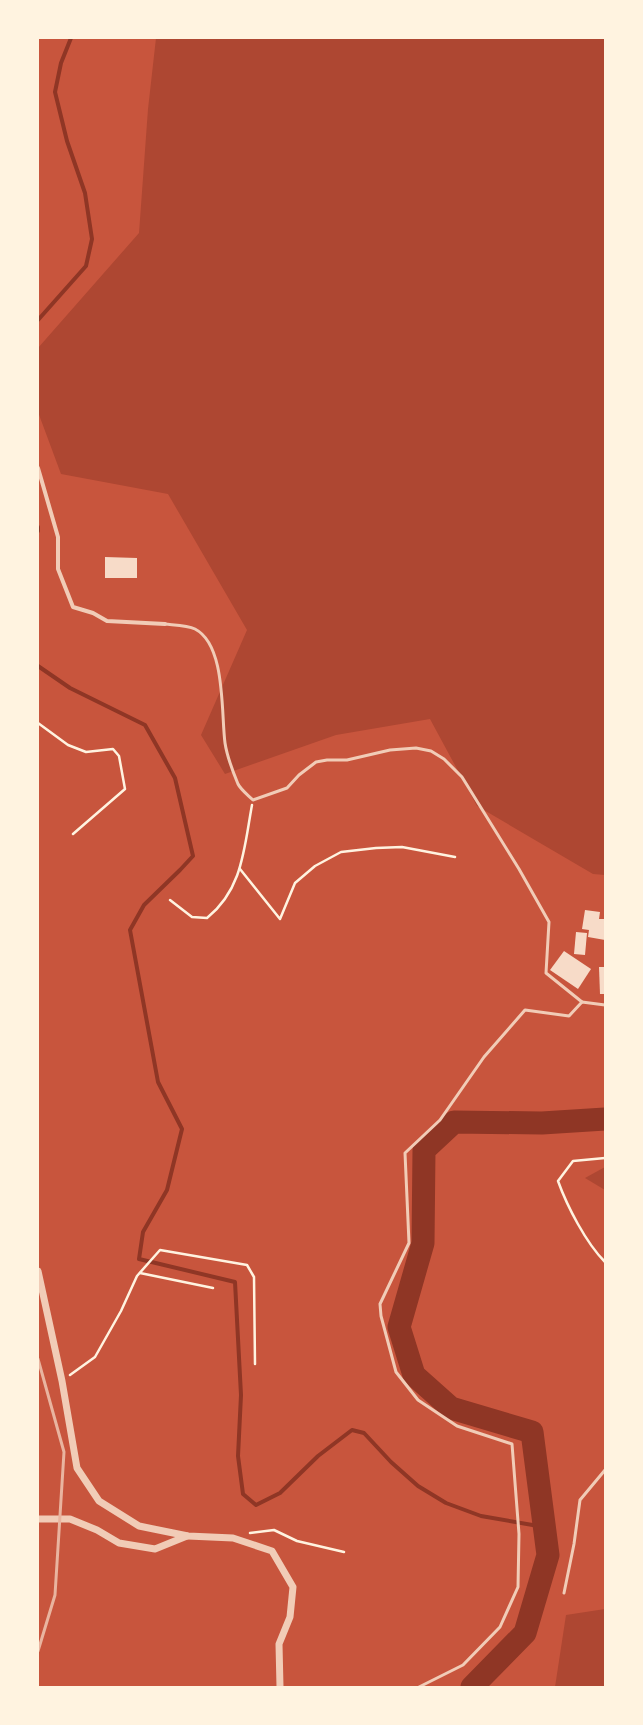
<svg xmlns="http://www.w3.org/2000/svg" width="643" height="1725" font-family="'Sofia Sans Condensed',sans-serif">
<style>
.green{fill:#ae4732}
.lines{fill:none;stroke-linecap:round;stroke-linejoin:round}
.stream{stroke:#8f3625;stroke-width:4}
.river{stroke:#8f3625;stroke-width:23}
.building{fill:#f7dbc8}
.path{stroke:#fff3e0;stroke-width:2.5}
.service{stroke:#f1ccb7;stroke-width:3}
.minor{stroke:#f1ccb7;stroke-width:4}
.tertiary{stroke:#f1ccb7;stroke-width:7}
.rail{stroke:#e9b49f;stroke-width:3}
</style>
<rect width="100%" height="100%" fill="#c8553d"/>
<g class="green">
<polygon points="156,38 605,38 605,875 593,874 477,806 430,719 336,735 225,774 201,735 247,630 168,494 61,474 38,412 38,348 139,233 148,109"/>
<polygon points="605,1167 605,1190 585,1178"/>
<polygon points="605,1609 605,1687 555,1687 566,1615"/>
</g>
<g class="lines">
<g class="stream">
<polyline points="38,320 86,266 92,239 85,193 67,141 55,92 61,63 71,38"/>
<polyline points="38,527 38,531"/>
<polyline points="38,666 70,688 145,725 175,778 193,856 180,870 144,905 130,930 158,1082 182,1129 167,1190 143,1232 139,1259 235,1282 241,1395 238,1456 243,1494 256,1505 280,1493 318,1456 352,1430 364,1433 391,1462 418,1486 446,1503 481,1516 544,1527"/>
</g>
<polyline class="river" points="472,1687 525,1633 548,1555 532,1432 451,1408 414,1375 399,1327 423,1243 424,1150 454,1122 542,1123 605,1119"/>
</g>
<g class="building">
<polygon points="105,557 137,558 137,578 105,578"/>
<polygon points="585,910 600,912 599,919 605,919 605,940 588,937 589,930 582,929"/>
<polygon points="576,932 587,933 585,955 574,954"/>
<polygon points="564,951 591,969 578,989 550,970"/>
<polygon points="599,967 605,967 605,994 600,994"/>
</g>
<g class="lines">
<g class="path">
<polyline points="38,723 68,745 86,752 113,749 119,756 125,789 73,834"/>
<polyline points="240,869 280,919 295,883 315,866 341,852 376,848 402,847 455,857"/>
<path d="M170 900 192 917 207 918C243 889 244 848 252 805"/>
<path d="M605 1158 573 1161 558 1181C567 1206 586 1243 605 1262"/>
<polyline points="140,1273 213,1288"/>
<polyline points="70,1375 95,1357 121,1311 137,1276 160,1250 247,1265 254,1277 255,1364"/>
<polyline points="250,1533 274,1530 297,1541 344,1552"/>
</g>
<g class="service">
<path d="M165 624C173 625 187 625 195 629 226 645 221 713 225 743 227 756 233 772 238 784 241 790 248 795 253 800L287 788 299 775 316 762 327 760H347L390 750 416 748 431 751 444 759 462 777 519 869 549 922 546 973 582 1002"/>
<polyline points="564,1593 574,1544 580,1500 605,1470"/>
<polyline points="419,1687 463,1665 500,1627 518,1587 519,1534 512,1444 457,1426 418,1400 396,1372 381,1316 380,1304 409,1243 405,1153 440,1120 484,1057 525,1010 569,1016 582,1002 605,1005"/>
</g>
<polyline class="minor" points="38,468 58,537 58,569 73,607 93,613 107,621 165,624"/>
<g class="tertiary">
<polyline points="38,1271 62,1381 77,1468 99,1501 139,1526 188,1536 233,1538 272,1551 293,1587 290,1617 279,1644 280,1687"/>
<polyline points="38,1519 70,1519 97,1530 119,1543 155,1549 187,1536"/>
</g>
<polyline class="rail" points="38,1359 64,1452 55,1595 38,1651"/>
</g>
<rect width="643" height="1725" fill="none" stroke="#fff3e0" stroke-width="78"/>
</svg>
